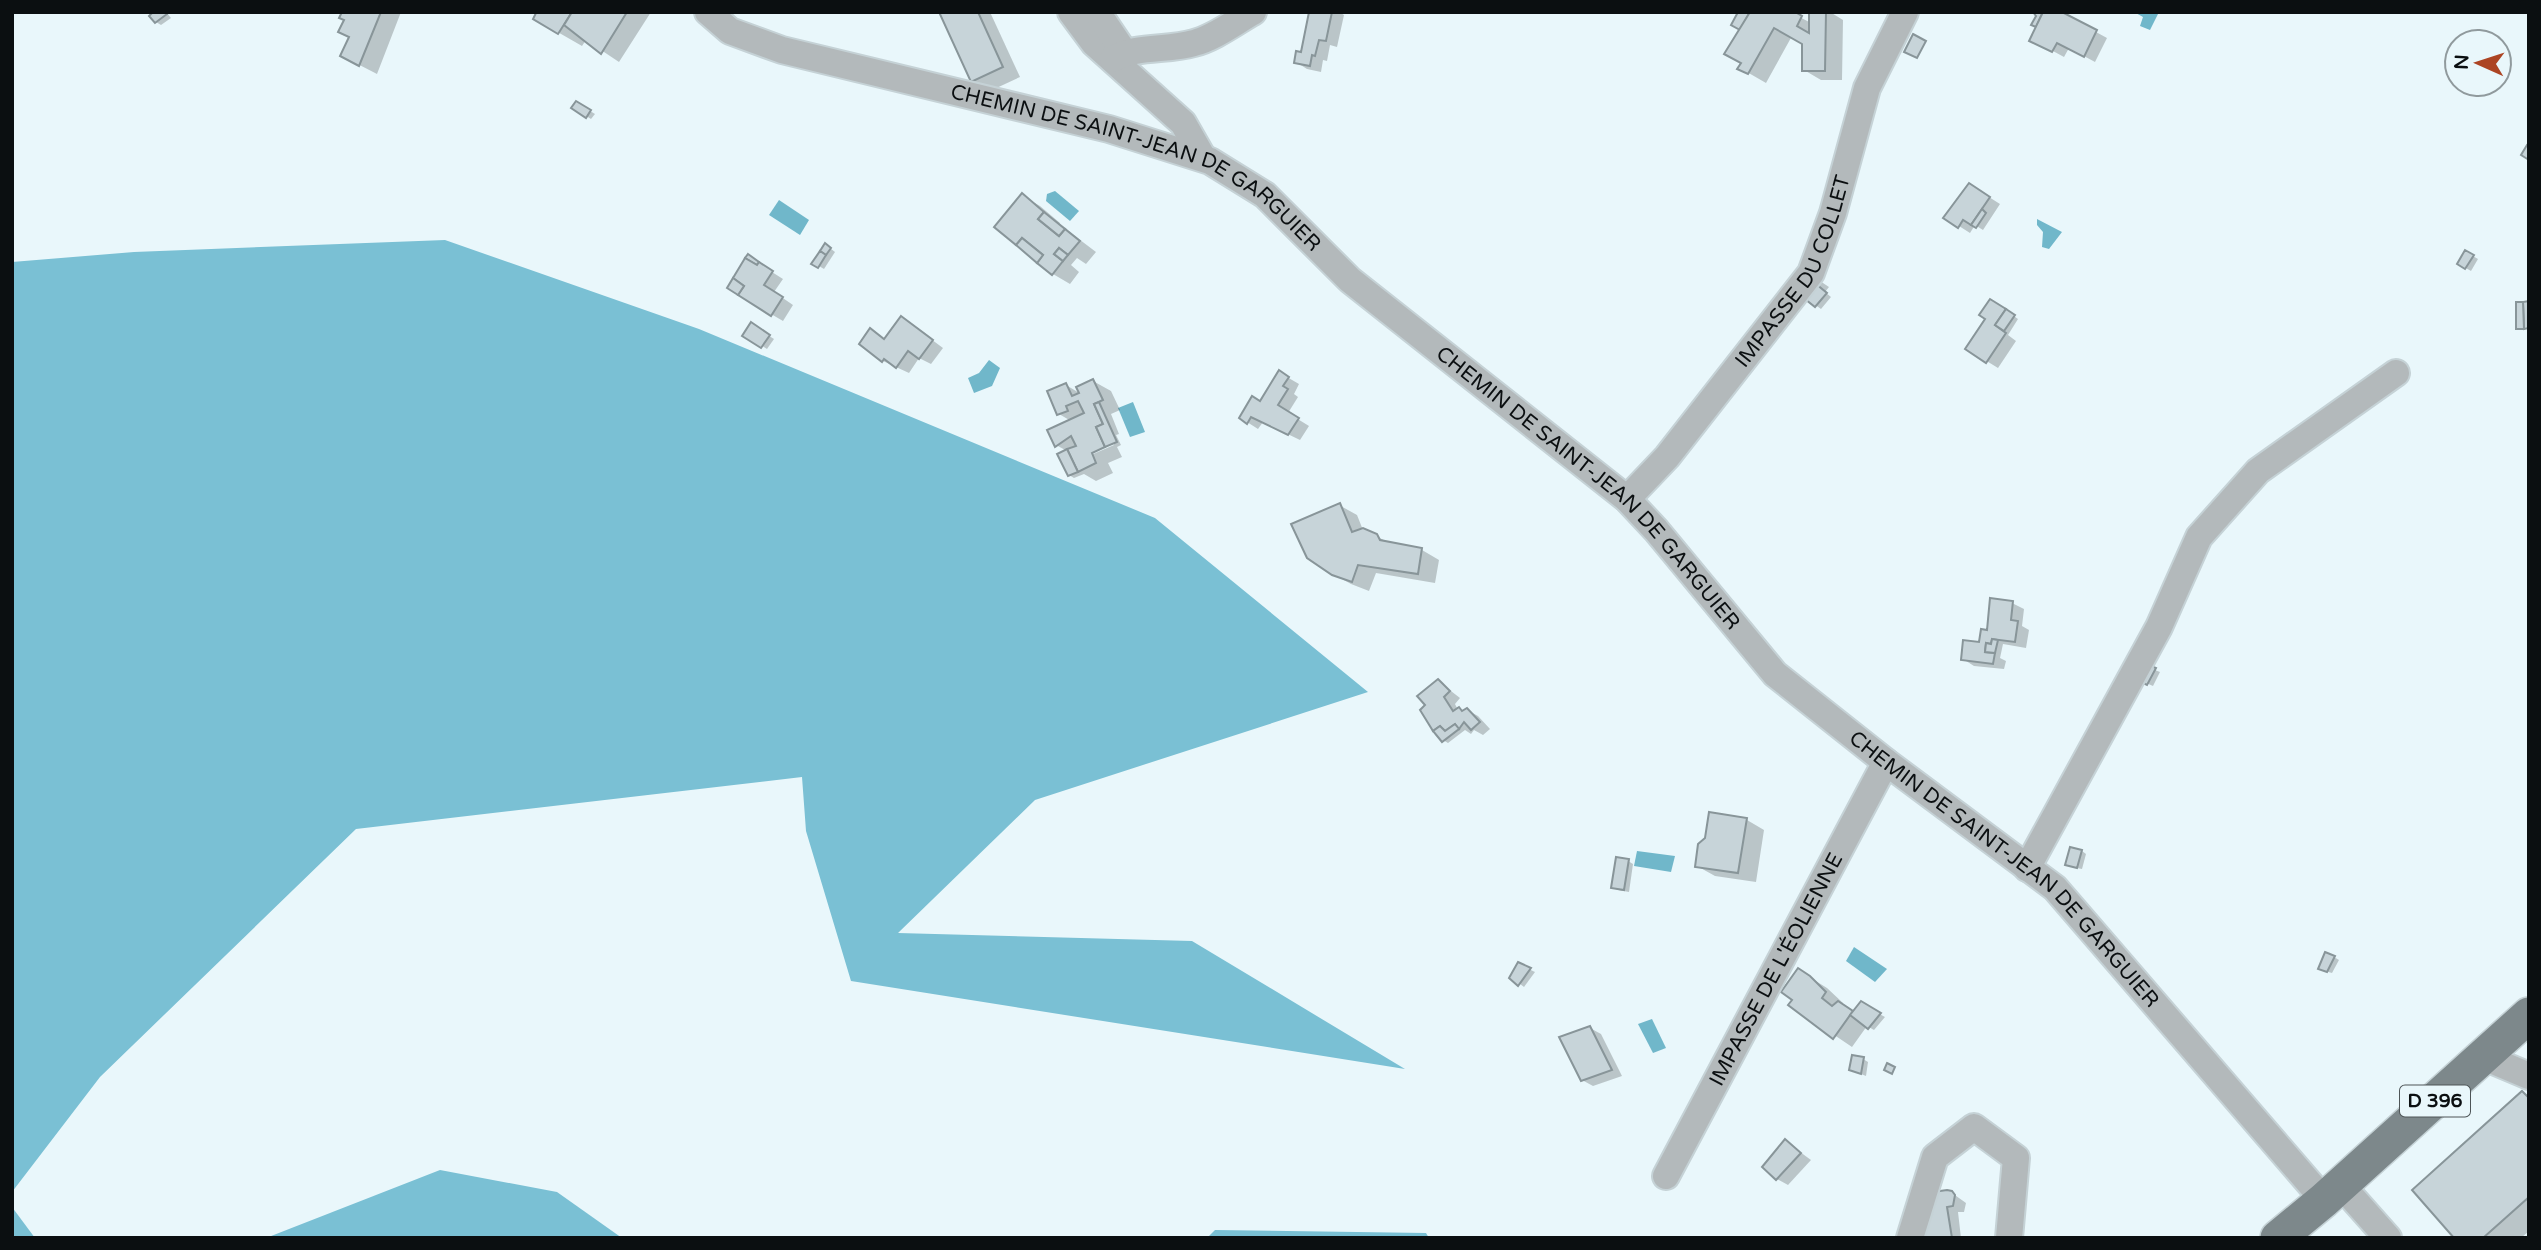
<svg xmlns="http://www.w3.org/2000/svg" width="2541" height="1250" font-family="'Varela Round',sans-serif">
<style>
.forest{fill:#7ac0d4}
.water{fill:#70b7ca}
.shadow{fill:#0003;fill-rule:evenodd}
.building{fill:#c7d4d9;stroke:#889599;stroke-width:2}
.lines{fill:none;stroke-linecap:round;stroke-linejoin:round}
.minor-casing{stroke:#c5d2d6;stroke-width:30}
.major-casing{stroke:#c5d2d6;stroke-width:38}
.minor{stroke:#b3b9bb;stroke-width:26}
.major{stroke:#7d888b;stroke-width:35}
.labels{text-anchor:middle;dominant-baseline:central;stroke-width:7;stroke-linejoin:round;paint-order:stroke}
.shield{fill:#e9f7fb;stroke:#4e5557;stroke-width:2}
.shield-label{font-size:19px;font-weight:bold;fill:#0b0f11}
.street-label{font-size:21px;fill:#0b0f11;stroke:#e9f7fb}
</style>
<rect width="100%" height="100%" fill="#e9f7fb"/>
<g class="forest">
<polygon points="445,240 699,329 1155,518 1368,692 1035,800 898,933 1192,941 1405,1069 851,981 806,831 802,777 356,829 100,1077 12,1192 12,262 134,252"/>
<polygon points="440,1170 557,1192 622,1238 266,1238"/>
<polygon points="12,1207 35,1238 12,1238"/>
<polygon points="1215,1230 1426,1233 1429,1238 1207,1238"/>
</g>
<g class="water">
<polygon points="2134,12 2159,12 2150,30 2140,26 2143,17"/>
<polygon points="1055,191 1079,211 1070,221 1046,201 1047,194"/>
<polygon points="779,200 809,220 800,235 769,215"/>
<polygon points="2037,219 2062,232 2049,249 2042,247 2043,232 2037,225"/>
<polygon points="989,360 1000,368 992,386 974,393 968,378 979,373"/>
<polygon points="1133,402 1145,432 1130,437 1118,408"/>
<polygon points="1637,851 1675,856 1671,872 1634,866"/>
<polygon points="1854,947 1887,969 1875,982 1846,961"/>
<polygon points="1652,1019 1666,1048 1653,1053 1638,1024"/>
</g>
<g class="shadow">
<polygon points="156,12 166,12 171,18 161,25 156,22"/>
<polygon points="344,12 401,12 377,74 342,56 350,37"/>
<polygon points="537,12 651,12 619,62 586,40 582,46 535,19"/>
<polygon points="941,12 990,12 1020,77 990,91 972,81"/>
<polygon points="1311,12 1339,12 1344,15 1337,47 1330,45 1327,61 1323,60 1321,72 1307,69 1296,62 1302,54"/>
<polygon points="1790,12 1811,23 1811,12 1830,12 1843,20 1842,80 1821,80 1804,70 1804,43 1792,36 1766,83 1740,68 1743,63 1726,53"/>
<polygon points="2038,15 2096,32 2107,38 2095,62 2069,48 2064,57 2040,44"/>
<polygon points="577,103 595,114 591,119 574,108"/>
<polygon points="1981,192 2000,204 1983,230 1975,225 1970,233 1959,226"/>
<polygon points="1023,196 1040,206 1060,223 1059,224 1096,252 1086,264 1077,258 1071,265 1079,272 1070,284 1053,274"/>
<polygon points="826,245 835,252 824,269 814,263"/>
<polygon points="2466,252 2478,259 2471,271 2459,264"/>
<polygon points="748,257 783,279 774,292 793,305 783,321 771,314"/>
<polygon points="1820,281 1829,287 1825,292 1831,297 1821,309 1807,299"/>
<polygon points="2001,307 2018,319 2008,335 2016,341 1998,368 1967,349"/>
<polygon points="752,325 774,339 767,349 745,335"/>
<polygon points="912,325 943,348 931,364 919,358 909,373 883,361 862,343 870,331 885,340"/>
<polygon points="1280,373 1299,384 1294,394 1298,397 1288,413 1309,426 1300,440 1263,422 1258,429 1247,422 1252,399 1261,404"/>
<path d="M1093 381 1111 391 1120 410 1111 414 1119 434 1116 435 1121 445 1117 447 1122 457 1108 463 1113 473 1096 481 1084 474 1074 478 1069 475 1067 451 1056 445 1071 421 1059 414 1066 385 1081 394ZM1113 442 1114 445 1091 455V451Z"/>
<polygon points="1339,505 1357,515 1363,530 1390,543 1422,550 1439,560 1435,583 1376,573 1369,591 1351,584 1333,574"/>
<polygon points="2012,603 2024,609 2022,626 2029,630 2026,648 2003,644 2000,658 2006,661 2004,669 1974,666 1963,659 1981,644"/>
<polygon points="2155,670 2160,672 2153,686 2144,682"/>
<polygon points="1438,681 1460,698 1455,704 1458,710 1464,712 1467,710 1478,716 1490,729 1483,735 1474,730 1471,734 1465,730 1448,743 1443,740 1428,705"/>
<polygon points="1710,814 1747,820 1764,830 1756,882 1715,876 1697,866 1706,839"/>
<polygon points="2082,851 2086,854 2082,869 2072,867"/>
<polygon points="1628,861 1633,864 1629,892 1618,890 1613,888"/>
<polygon points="2334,957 2339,960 2332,973 2325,971"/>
<polygon points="1518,964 1535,972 1524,987 1511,977"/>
<polygon points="1798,970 1827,988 1843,1003 1841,1005 1854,1012 1861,1004 1885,1017 1874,1030 1867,1026 1852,1047 1790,1005 1794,999"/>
<polygon points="1590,1028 1601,1034 1622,1076 1593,1086 1582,1080"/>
<polygon points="1863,1059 1868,1062 1866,1076 1856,1072"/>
<polygon points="2522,1093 2529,1097 2529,1231 2521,1238 2457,1238"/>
<polygon points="1785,1141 1811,1160 1788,1185 1777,1179"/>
<polygon points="1952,1193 1966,1203 1964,1212 1958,1212 1961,1238 1924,1238"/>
</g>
<g class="building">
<polygon points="166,12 167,14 155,23 149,16 153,12"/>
<polygon points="342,12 381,12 359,66 340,56 349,37 338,32 344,20 339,18"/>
<polygon points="534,12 572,12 558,34 533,19 536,13"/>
<polygon points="572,12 627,12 601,54 564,25"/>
<polygon points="939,12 978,12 1003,67 971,82"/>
<polygon points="1309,12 1332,12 1326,41 1319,40 1315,56 1312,55 1310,66 1294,63 1296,51 1301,52"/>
<polygon points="1738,12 1750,12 1740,30 1731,25"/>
<polygon points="1750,12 1795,12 1802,16 1797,26 1809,33 1809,12 1826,12 1825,71 1802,71 1802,44 1774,28 1748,74 1737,69 1741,63 1724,54"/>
<polygon points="2033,12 2043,12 2036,27 2031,25 2036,16"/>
<polygon points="2043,12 2062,12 2097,30 2084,57 2057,43 2052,52 2029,41"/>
<polygon points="1913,34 1926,41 1917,58 1904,52"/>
<polygon points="576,101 591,110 586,118 571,108"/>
<polygon points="2527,145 2529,146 2529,160 2521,155"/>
<polygon points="1969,183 1990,197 1971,225 1963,220 1958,228 1943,218"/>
<polygon points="1022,193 1044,212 1038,219 1059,236 1065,229 1080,241 1068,255 1059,248 1054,254 1063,261 1052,275 1037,263 1043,255 1022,238 1016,245 994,227"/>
<polygon points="1982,209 1986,213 1976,228 1971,225"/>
<polygon points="1044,212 1065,229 1059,236 1038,219"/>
<polygon points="1022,238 1043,255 1037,263 1016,245"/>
<polygon points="825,243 831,248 826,255 820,251"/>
<polygon points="1059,248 1068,255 1063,261 1054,254"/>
<polygon points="2465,250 2474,255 2465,269 2457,264"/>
<polygon points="820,251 826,255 818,268 811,264"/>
<polygon points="748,254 759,262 757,265 745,258"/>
<polygon points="745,258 757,265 759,262 773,271 764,285 783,297 771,316 738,295 744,286 733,278"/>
<polygon points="733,278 744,286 738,295 727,288"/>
<polygon points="1816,284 1827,293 1815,307 1805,299"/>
<polygon points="1990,299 2006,309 1995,325 2006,333 1986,363 1965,349 1985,319 1979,315"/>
<polygon points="2529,301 2529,328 2524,329 2523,302"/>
<polygon points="2516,302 2523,302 2524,329 2516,329"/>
<polygon points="2006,309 2015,315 2004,331 1995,325"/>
<polygon points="901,316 933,340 919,359 908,351 896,368 884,359 882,362 859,344 870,328 884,339"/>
<polygon points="751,322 770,335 761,348 742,336"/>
<polygon points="1279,370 1289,377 1283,386 1288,389 1278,405 1299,418 1288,435 1251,417 1247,424 1239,418 1252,396 1260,401"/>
<polygon points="1093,379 1103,400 1094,404 1103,424 1096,427 1105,447 1092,453 1096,463 1078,472 1067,449 1076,446 1071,436 1055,447 1047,430 1084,413 1078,401 1066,406 1068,411 1057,415 1047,391 1066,383 1072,396 1079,393 1076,387"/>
<polygon points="1099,402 1117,442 1105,447 1096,427 1103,424 1094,404"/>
<polygon points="1067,449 1078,472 1068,476 1057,454"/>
<polygon points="1340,503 1352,532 1363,528 1377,534 1380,540 1422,548 1418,574 1358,565 1352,582 1332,575 1307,558 1291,524"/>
<polygon points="1990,598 2013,601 2011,620 2018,621 2015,642 1992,639 1991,644 1986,643 1985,652 1995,653 1993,664 1961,660 1963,640 1979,642 1981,629 1987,630"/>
<polygon points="1992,639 1998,640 1995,653 1985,652 1986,643 1991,644"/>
<polygon points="2144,663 2156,668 2147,685 2137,680"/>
<polygon points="1438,679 1450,691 1444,697 1453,711 1459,707 1462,711 1467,708 1480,722 1471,730 1464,722 1459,729 1455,724 1445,731 1440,726 1433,731 1420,710 1425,705 1417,696"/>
<polygon points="1455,724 1459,729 1442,742 1433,731 1440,726 1445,731"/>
<polygon points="1709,812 1747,818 1738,873 1695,867 1698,844 1705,838"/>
<polygon points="2070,847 2082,850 2077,868 2065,865"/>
<polygon points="1616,857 1629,859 1624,890 1611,888"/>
<polygon points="2325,952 2335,956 2327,972 2318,969"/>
<polygon points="1518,962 1531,968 1518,986 1509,978"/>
<polygon points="1798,968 1810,976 1826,992 1822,998 1832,1006 1838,1001 1853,1011 1833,1039 1788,1005 1792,1000 1781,992"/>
<polygon points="1861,1001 1881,1013 1868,1029 1850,1015"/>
<polygon points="1590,1026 1612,1070 1581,1081 1559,1037"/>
<polygon points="1852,1055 1864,1057 1861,1074 1849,1070"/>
<polygon points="1887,1063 1895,1067 1892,1074 1884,1070"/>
<polygon points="2522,1091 2529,1098 2529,1197 2483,1238 2454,1238 2412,1190"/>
<polygon points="1785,1139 1801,1153 1776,1180 1762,1167"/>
<polygon points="1947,1190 1952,1191 1955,1195 1953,1206 1947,1207 1952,1238 1922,1238 1926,1193"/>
</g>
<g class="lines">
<g class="minor-casing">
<g id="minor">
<path id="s1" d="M708 12 730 31 782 50 1109 129 1210 161 1265 195 1350 280 1627 499 1656 530 1775 674 1886 762 2055 888 2324 1200"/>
<polyline points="1071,12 1094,43 1183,123 1203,158"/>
<polyline points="1097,12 1120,46 1113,59"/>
<path d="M1113 59C1136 45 1168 51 1194 43 1214 38 1235 22 1253 12"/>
<path id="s2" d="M1627 499 1667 457 1811 273 1833 213 1867 88 1905 12"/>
<polyline points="2027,868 2159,627 2199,537 2258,471 2396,373"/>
<polyline points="2484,1057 2529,1076"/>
<path id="s3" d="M1666 1176 1886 762"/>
<polyline points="2341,1185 2388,1238"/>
<polyline points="1910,1238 1935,1157 1974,1127 2016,1158 2009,1238"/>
</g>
</g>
<g class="major-casing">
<polyline id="major" points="2278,1238 2324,1200 2529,1015"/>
</g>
<use href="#minor" class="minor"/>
<use href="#major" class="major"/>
</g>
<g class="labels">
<rect class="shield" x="2400" y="1085.5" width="70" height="31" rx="5"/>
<g class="shield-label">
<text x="2435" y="1101">D 396</text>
</g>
<g class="street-label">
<text stroke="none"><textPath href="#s1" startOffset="462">CHEMIN DE SAINT-JEAN DE GARGUIER</textPath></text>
<text stroke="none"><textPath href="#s2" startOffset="285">IMPASSE DU COLLET</textPath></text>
<text stroke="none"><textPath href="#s1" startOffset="1029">CHEMIN DE SAINT-JEAN DE GARGUIER</textPath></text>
<text stroke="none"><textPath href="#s1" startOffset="1596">CHEMIN DE SAINT-JEAN DE GARGUIER</textPath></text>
<text stroke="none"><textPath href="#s3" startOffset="234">IMPASSE DE L'ÉOLIENNE</textPath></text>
</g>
</g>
<rect width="2541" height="1250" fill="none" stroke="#0b0f11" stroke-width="28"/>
<g transform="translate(2478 63) rotate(273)"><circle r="33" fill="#e9f7fb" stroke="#909a9d" stroke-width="2"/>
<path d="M0-5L12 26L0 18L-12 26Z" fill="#ac4423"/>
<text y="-10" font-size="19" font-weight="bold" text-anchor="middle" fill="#0b0f11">N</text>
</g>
</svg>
